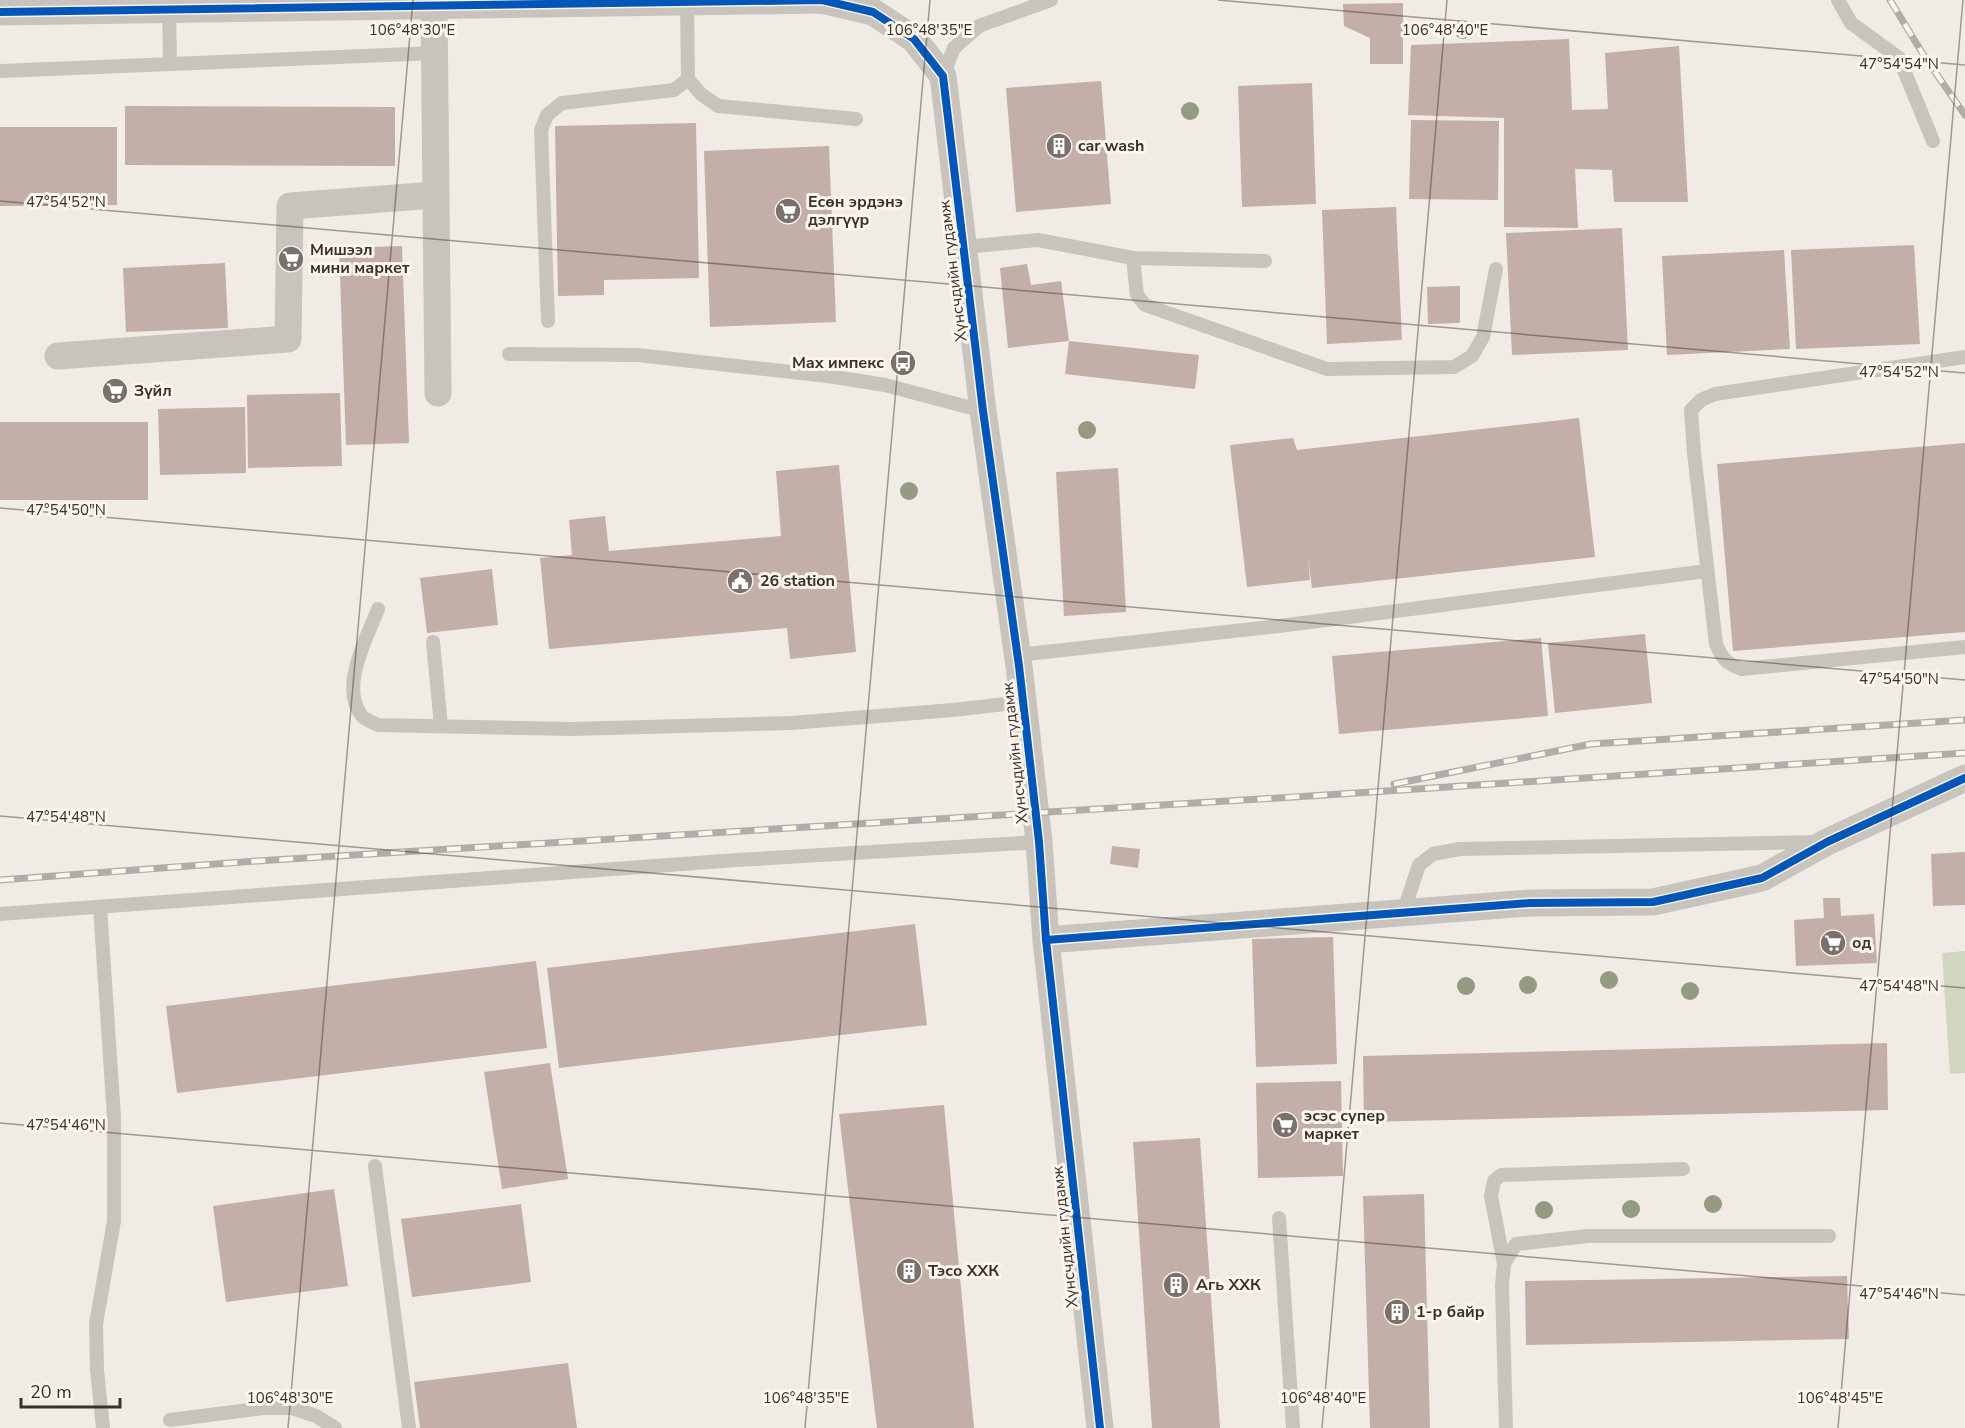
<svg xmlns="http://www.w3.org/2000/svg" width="1965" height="1428" font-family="'Nunito Sans',sans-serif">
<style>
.green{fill:#d1d6bf}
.building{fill:#c3afa7}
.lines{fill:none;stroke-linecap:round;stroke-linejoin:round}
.lane{stroke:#c9c3be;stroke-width:14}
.street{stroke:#c9c3be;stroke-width:27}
.rail-casing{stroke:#b1aca8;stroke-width:7}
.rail{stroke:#fbf5ee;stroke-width:4.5;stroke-dasharray:14;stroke-linecap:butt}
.cycleway-casing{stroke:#fbf5ee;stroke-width:11}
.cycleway{stroke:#0057b8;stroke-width:8}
.tree{fill:#959b80}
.ticks{fill:none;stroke:#3b302b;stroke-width:1.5;stroke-opacity:0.45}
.labels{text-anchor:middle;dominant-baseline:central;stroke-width:6;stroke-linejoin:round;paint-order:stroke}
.poi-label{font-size:16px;font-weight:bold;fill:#3b302b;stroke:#fbf5ee;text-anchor:start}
.street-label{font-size:16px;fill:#3b302b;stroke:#fbf5ee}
.ticks-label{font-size:15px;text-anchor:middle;fill:#3b302b;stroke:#fbf5ee;stroke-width:6;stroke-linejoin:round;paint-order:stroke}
</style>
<rect width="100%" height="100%" fill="#f0ebe5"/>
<polygon class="green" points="1965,951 1965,1073 1950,1074 1942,953"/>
<g class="building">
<polygon points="1403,3 1403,64 1370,64 1370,38 1344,26 1343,4"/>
<polygon points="1569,39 1572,110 1608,109 1605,53 1679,46 1688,202 1614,202 1612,170 1575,169 1578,228 1504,227 1504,118 1408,115 1411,45"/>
<polygon points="1101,81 1111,204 1016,212 1006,88"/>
<polygon points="1312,83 1316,204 1242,207 1238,86"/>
<polygon points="125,106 395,107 395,166 125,165"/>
<polygon points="1411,120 1499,121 1498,200 1409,199"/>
<polygon points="696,123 699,278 604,280 604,295 558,296 555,126"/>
<polygon points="0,127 117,127 117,205 0,206"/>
<polygon points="829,146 836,322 710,327 704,151"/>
<polygon points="1396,207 1402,340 1327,344 1322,210"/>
<polygon points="1622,228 1628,350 1512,355 1506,233"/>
<polygon points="1914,245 1920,344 1796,349 1791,250"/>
<polygon points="402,246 409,443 346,445 339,248"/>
<polygon points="1784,250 1790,349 1667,355 1662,256"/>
<polygon points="225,263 228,328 126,332 123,268"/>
<polygon points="1027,264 1031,285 1061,281 1069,341 1199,355 1195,389 1065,374 1069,341 1008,348 1000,268"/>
<polygon points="1460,286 1460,323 1428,324 1427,287"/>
<polygon points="340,393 342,466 248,468 247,395"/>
<polygon points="245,407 246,473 160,475 158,409"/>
<polygon points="1579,418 1595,557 1312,588 1308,556 1310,580 1247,587 1230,445 1293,438 1297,450"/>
<rect x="0" y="422" width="148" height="78"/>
<polygon points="1965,443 1965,632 1733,651 1717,464"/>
<polygon points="839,465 856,652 790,659 787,628 549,649 540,558 572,555 569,520 605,516 609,551 781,536 776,471"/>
<polygon points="1118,468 1126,612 1064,616 1056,472"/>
<polygon points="492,569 498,625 427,633 420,578"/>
<polygon points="1645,634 1652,703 1555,713 1548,643"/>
<polygon points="1541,638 1548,716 1339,734 1332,656"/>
<polygon points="1112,846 1140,849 1138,868 1110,864"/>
<polygon points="1965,852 1965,905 1933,906 1931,854"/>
<polygon points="1823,898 1840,898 1841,916 1874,914 1877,963 1796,966 1794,920 1824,918"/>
<polygon points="915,924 927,1025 559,1068 547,968"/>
<polygon points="1333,937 1337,1064 1256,1067 1252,939"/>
<polygon points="536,961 547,1048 177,1093 166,1006"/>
<polygon points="1887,1043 1888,1110 1364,1122 1363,1056"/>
<polygon points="550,1063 568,1179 502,1189 484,1072"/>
<polygon points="1341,1081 1343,1176 1258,1178 1256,1083"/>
<polygon points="944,1105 974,1428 877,1428 839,1114"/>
<polygon points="1200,1138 1220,1428 1152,1428 1133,1142"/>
<polygon points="334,1189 348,1286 226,1302 213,1206"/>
<polygon points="1424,1194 1430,1428 1370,1428 1363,1196"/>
<polygon points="521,1204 531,1282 412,1297 401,1219"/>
<polygon points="1847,1276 1849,1339 1526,1345 1525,1281"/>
<polygon points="568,1363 577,1428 420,1428 414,1382"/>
</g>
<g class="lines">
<g class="lane">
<polyline points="1838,0 1851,23 1899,58 1933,141"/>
<polyline points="687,2 688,79 701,94 718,106 856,119"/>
<polyline points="169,9 170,64"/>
<polyline points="0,71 434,53"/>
<polyline points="943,76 954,48 979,26 1051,0"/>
<polyline points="964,247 1038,240 1133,258 1265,261"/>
<polyline points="1133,258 1137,295 1145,305 1327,369 1454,367 1472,356 1483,337 1496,269"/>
<polyline points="548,321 541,130 547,115 562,103 674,90 688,79"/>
<polyline points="509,354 637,355 828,376 885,385 983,411"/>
<path d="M1965 357 1715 394 1701 400 1691 410 1694 453 1716 644C1722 659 1727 664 1742 669L1965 647"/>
<path d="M378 609C367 638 339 687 362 716 365 720 373 722 378 725L572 729 791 723 953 710 1023 702"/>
<polyline points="433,642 441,726"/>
<polyline points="1018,655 1279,626 1707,571"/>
<polyline points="100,907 114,1117 114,1221 96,1324 97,1370 103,1428"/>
<polyline points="1403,913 1419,865 1433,854 1460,849 1816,842"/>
<polyline points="0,914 737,860 1039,842"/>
<polyline points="375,1166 409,1428"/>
<polyline points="1279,1218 1293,1428"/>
<polyline points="1504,1264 1491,1196 1494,1181 1501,1175 1683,1169"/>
<polyline points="170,1420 264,1408 292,1408 316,1416 335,1428"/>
<polyline points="1506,1428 1502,1285 1504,1264 1516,1244 1588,1236 1829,1236"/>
</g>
<g class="street">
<polyline points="434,5 438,393"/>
<polyline points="0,12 822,0 873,12 914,39 943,76 983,411 1019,666 1039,842 1046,940 1100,1428"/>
<polyline points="58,356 288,339 290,206 435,195"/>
<polyline points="1046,940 1530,903 1653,902 1762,878 1827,842 1965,778"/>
</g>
<g class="rail-casing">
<g id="rail">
<polyline points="1890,0 1926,59 1965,115"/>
<polyline points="1394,784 1591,744 1965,720"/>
<polyline points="0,880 257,861 1341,794 1965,753"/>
</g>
</g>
<use href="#rail" class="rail"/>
<g class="cycleway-casing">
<g id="cycleway">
<polyline points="0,12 822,0 873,12 914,39 943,76 983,411 1019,666 1039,842 1046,940 1100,1428"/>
<polyline points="1046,940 1530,903 1653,902 1762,878 1827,842 1965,778"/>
</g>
</g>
<use href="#cycleway" class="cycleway"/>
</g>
<g class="tree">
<circle cx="1463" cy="30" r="9"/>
<circle cx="1190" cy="111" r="9"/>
<circle cx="1087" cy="430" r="9"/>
<circle cx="909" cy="491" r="9"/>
<circle cx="1609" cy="980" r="9"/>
<circle cx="1528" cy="985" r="9"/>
<circle cx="1466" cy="986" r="9"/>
<circle cx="1690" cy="991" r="9"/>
<circle cx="1713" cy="1204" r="9"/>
<circle cx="1631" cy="1209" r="9"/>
<circle cx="1544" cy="1210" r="9"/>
</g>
<path class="ticks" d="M1218 0 1965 65M0 201 1965 373M0 508 1965 680M0 816 1965 988M0 1123 1965 1295M288 1428 413 0M805 1428 930 0M1322 1428 1447 0M1838 1428 1963 0"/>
<defs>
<g id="building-disc" transform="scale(1.35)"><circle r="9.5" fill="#7a716c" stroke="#fbf5ee"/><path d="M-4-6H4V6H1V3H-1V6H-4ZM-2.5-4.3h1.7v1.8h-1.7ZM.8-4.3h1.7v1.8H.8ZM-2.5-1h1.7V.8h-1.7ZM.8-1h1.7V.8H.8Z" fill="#fff"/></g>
<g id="supermarket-disc" transform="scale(1.35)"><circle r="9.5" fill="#7a716c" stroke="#fbf5ee"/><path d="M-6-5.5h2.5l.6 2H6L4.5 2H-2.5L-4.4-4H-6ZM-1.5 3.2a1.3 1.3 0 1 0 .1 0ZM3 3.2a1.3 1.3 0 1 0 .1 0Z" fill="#fff"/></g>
<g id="bus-disc" transform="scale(1.35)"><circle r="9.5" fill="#7a716c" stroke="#fbf5ee"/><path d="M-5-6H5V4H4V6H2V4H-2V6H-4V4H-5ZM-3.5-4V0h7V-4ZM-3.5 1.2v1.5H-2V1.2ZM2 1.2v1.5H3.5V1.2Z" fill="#fff"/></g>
<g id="civic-disc" transform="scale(1.35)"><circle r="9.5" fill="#7a716c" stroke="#fbf5ee"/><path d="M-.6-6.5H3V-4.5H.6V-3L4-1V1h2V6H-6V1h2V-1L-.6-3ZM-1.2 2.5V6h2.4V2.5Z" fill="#fff"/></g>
</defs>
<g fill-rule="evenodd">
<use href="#building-disc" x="1059" y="146"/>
<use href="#supermarket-disc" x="788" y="211"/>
<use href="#supermarket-disc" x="291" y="259"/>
<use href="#bus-disc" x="903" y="363"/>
<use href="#supermarket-disc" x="115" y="391"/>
<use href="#civic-disc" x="740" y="581"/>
<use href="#supermarket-disc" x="1833" y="943"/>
<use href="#supermarket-disc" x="1285" y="1125"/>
<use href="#building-disc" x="909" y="1271"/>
<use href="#building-disc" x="1176" y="1285"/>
<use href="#building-disc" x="1397" y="1312"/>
</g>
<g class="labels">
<g class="poi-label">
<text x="1078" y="146">car wash</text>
<text x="808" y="202">Есөн эрдэнэ<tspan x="808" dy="18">дэлгүүр</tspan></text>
<text x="310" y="250">Мишээл<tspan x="310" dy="18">мини маркет</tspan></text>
<text x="884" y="363" text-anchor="end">Мах импекс</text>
<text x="134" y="391">Зүйл</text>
<text x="760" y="581">26 station</text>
<text x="1852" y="943">од</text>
<text x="1304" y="1116">эсэс супер<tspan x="1304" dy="18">маркет</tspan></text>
<text x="928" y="1271">Тэсо ХХК</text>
<text x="1196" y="1285">Агь ХХК</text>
<text x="1416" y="1312">1-р байр</text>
</g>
<g class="street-label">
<text transform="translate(953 271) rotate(-97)">Хүнсчдийн гудамж</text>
<text transform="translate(1015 753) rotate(-96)">Хүнсчдийн гудамж</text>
<text transform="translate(1065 1237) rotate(-96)">Хүнсчдийн гудамж</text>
</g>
</g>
<g class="ticks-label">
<text x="412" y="35">106°48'30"E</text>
<text x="929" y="35">106°48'35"E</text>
<text x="1445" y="35">106°48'40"E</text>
<text x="1899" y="69">47°54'54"N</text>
<text x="66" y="207">47°54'52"N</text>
<text x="1899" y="377">47°54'52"N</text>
<text x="66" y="515">47°54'50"N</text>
<text x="1899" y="684">47°54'50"N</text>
<text x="66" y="822">47°54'48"N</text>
<text x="1899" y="991">47°54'48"N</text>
<text x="66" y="1130">47°54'46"N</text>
<text x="1899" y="1299">47°54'46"N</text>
<text x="290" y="1403">106°48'30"E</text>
<text x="806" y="1403">106°48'35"E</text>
<text x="1323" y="1403">106°48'40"E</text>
<text x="1840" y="1403">106°48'45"E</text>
</g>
<path d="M21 1398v9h99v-9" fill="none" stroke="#3b302b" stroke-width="3"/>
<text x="30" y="1398" font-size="18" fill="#3b302b" stroke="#fbf5ee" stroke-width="4.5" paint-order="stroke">20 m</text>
</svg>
